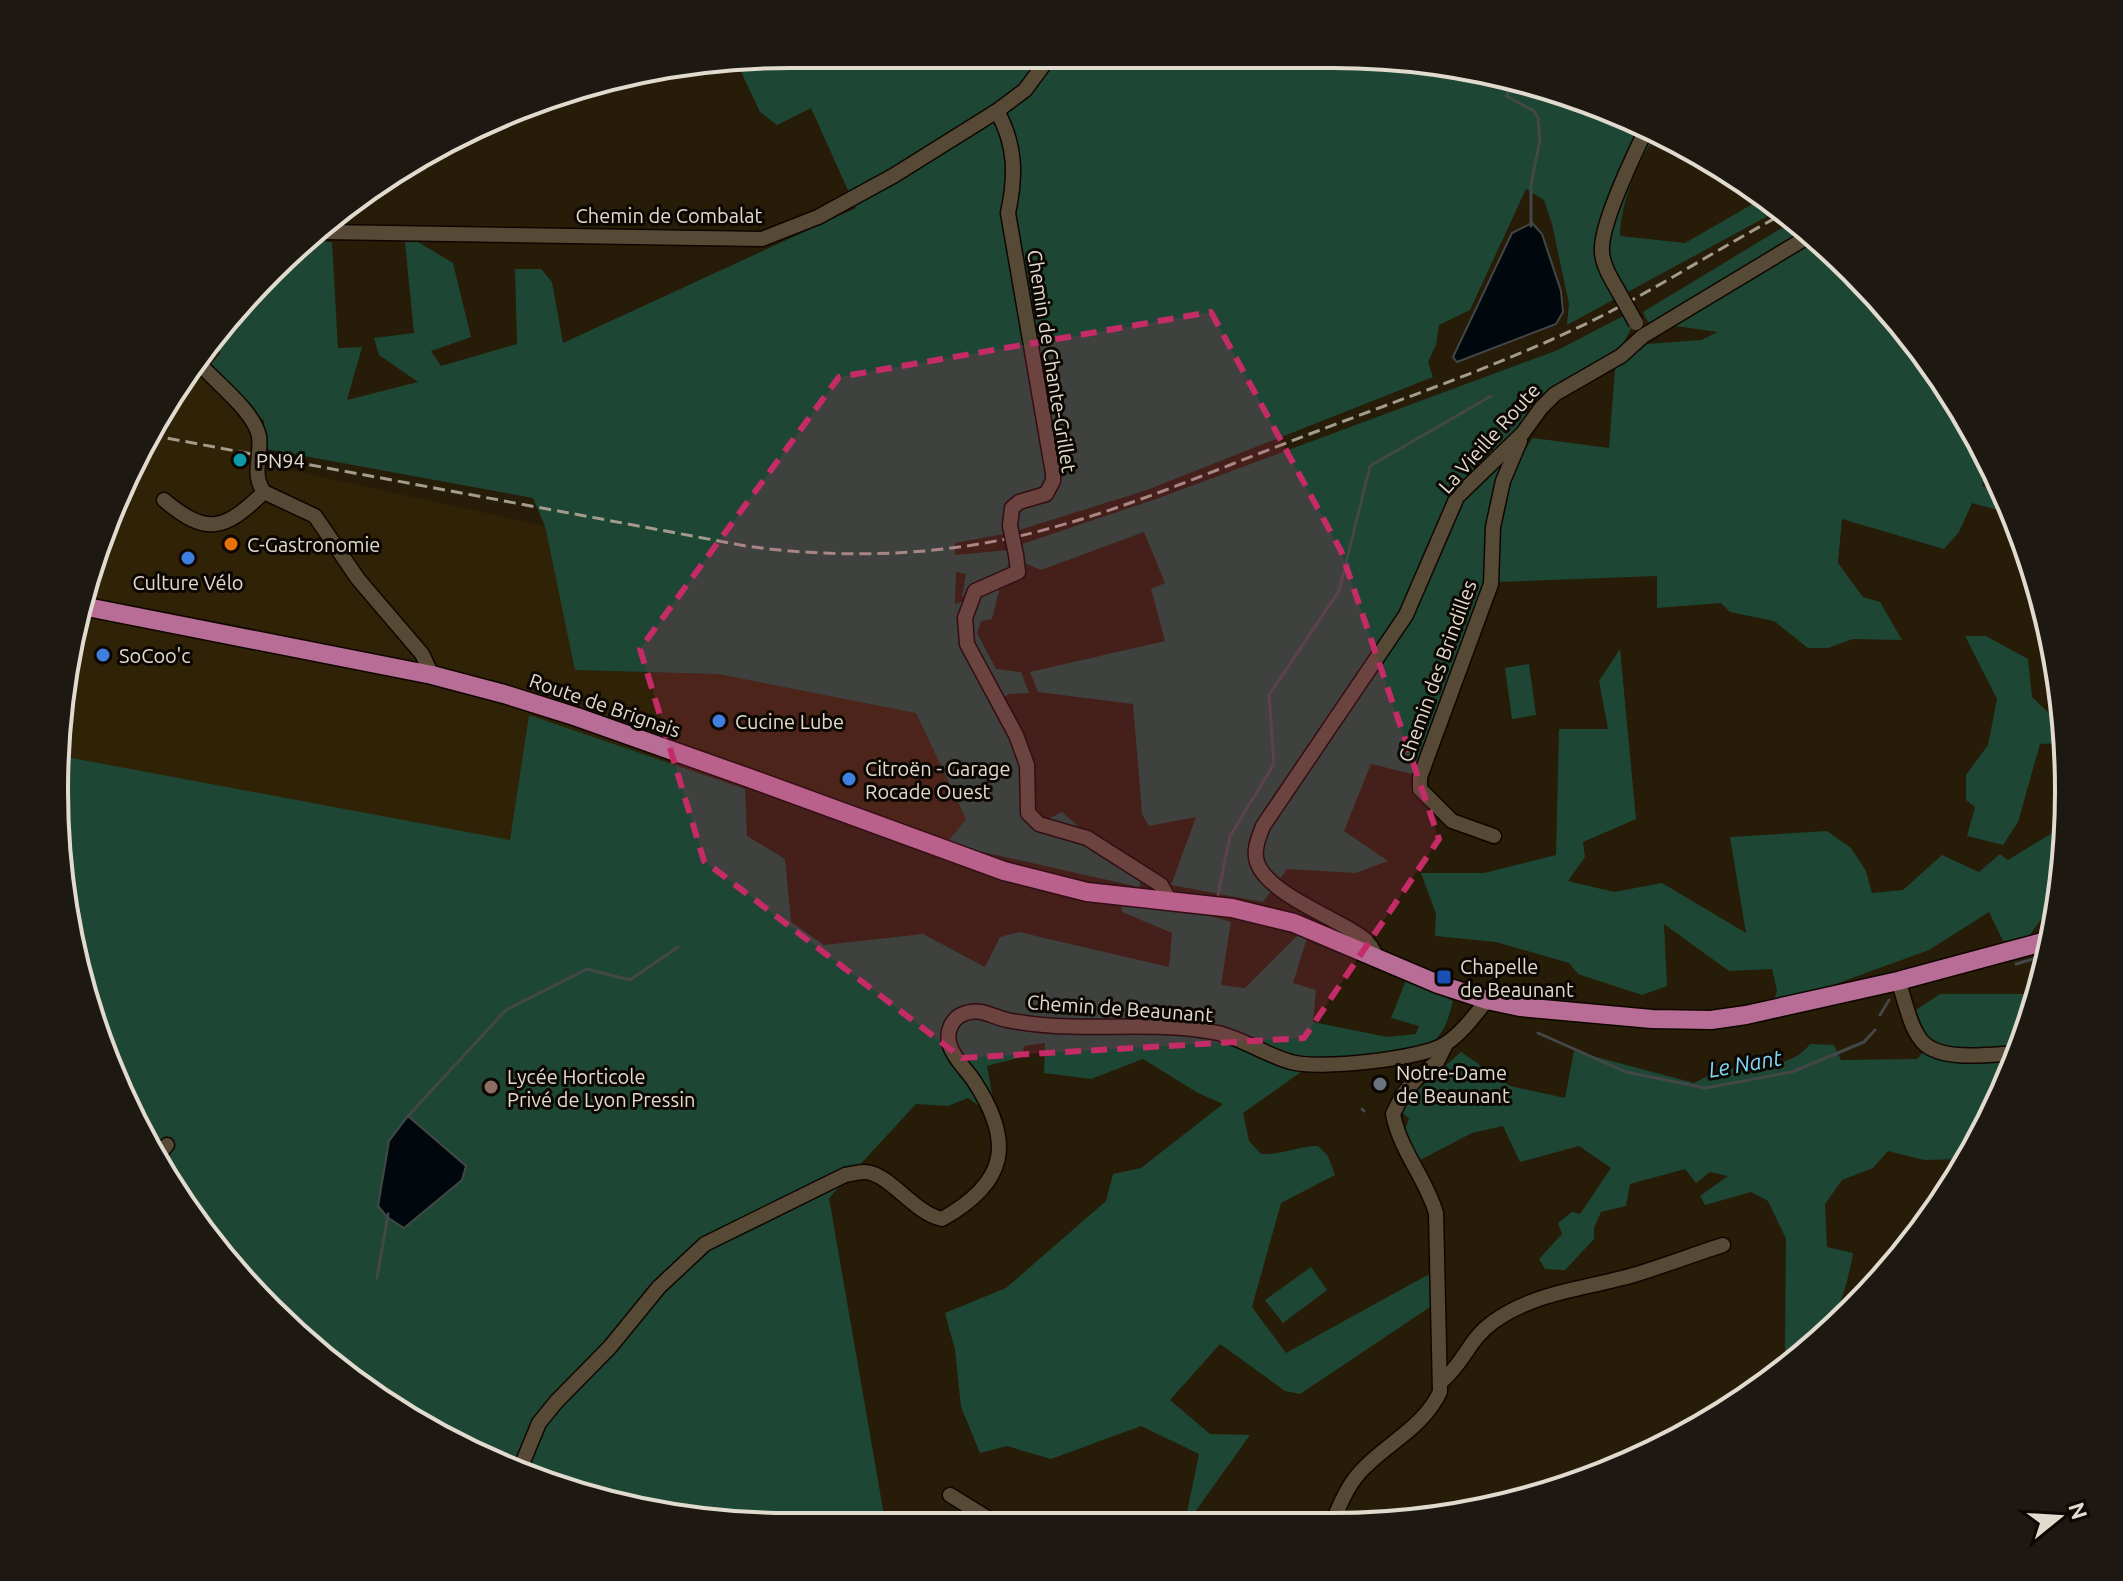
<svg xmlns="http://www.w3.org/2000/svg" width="2123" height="1581" font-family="Ubuntu,sans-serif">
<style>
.built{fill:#302207}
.green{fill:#1d4734}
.water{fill:#00080d;stroke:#444747;stroke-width:2}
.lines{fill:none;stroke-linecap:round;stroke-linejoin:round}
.stream{stroke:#444747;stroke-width:3}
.minor-casing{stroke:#0f0600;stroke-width:17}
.major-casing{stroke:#0f0600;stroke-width:21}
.minor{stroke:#564a36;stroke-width:14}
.major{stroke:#b76d95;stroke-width:18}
.rail{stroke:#a39b8c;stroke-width:3;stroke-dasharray:12 6;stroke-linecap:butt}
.minor-bridge-casing{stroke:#0f0600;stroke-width:17;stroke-linecap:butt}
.minor-bridge{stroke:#564a36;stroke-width:14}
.marked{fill:#c52b66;fill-opacity:0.2;stroke:#c52b66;stroke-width:6;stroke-dasharray:16 10;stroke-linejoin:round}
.culture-dot{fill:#0f9aa8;stroke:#0c0702;stroke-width:3}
.food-dot{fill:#e8710a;stroke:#0c0702;stroke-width:3}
.shop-dot{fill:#3f7fe0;stroke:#0c0702;stroke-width:3}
.transit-dot{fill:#1a4fb4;stroke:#0c0702;stroke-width:3}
.worship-dot{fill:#6b7280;stroke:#0c0702;stroke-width:3}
.education-dot{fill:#8d6e63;stroke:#0c0702;stroke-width:3}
.labels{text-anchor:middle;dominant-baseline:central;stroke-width:6;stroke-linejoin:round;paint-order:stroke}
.street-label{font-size:20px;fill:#e1dace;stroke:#0c0702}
.poi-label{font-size:20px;fill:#e1dace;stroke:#0c0702;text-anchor:start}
.water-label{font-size:22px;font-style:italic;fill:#7edaf8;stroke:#0c0702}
.rim{fill:none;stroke:#e1dace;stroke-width:4}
</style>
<rect width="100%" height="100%" fill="#261c08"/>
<polygon class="built" points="197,365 249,423 254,462 545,526 576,670 718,674 904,703 916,713 966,819 946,844 750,772 745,789 529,715 423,1429 305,1345 206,1238 61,757 68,647 130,464"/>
<g class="green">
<path d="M791 54 1380 56 1523 79 1654 139C1637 162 1620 206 1620 236L1685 243 1763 198 1777 211 1567 325 1569 304 1552 224 1544 200 1526 189 1470 310 1439 325 1436 345 1428 362 1433 377 1147 490 1016 531 1003 526 1004 534 955 543V555L1008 550 1009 556H1019V545L1156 499 1558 350 1625 315 1631 329 1620 349 1565 380 1543 398 1508 439 1524 451 1533 438 1609 448 1615 369 1647 344 1701 340 1718 332 1648 322 1643 312 1790 223 1920 347 1990 459 1982 486 2003 490 2012 514 1972 503 1959 532 1944 549 1842 519 1838 563 1863 597 1880 602 1902 640 1853 639 1828 648H1808L1774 621 1730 612 1721 603 1657 608V576L1496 582 1416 775 1371 764 1344 831 1388 861 1356 873 1287 869 1263 902 1171 885 1196 817 1149 826 1142 814 1133 704 1038 692 1030 672 1165 641 1151 589 1165 583 1144 532 1041 570 1027 564 962 597 966 574 956 572 955 604 1000 587 992 619 981 621 977 633 996 669 1021 672 1029 693 1009 694 994 703 1014 739 1036 825 1062 812 1141 881 1139 887 946 844 966 819 916 713 718 674 575 670 545 526 533 498 266 449 264 421 210 365 220 354 219 332 237 305 315 241 332 242 338 348 362 347 347 400 418 382 379 355 374 338 414 333 405 242H418L453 263 471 337 431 351 441 366 517 344 515 269H541L552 282 563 343 856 208 811 108 777 125 760 112 736 61Z"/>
<polygon points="1965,636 1986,636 2028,659 2032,697 2052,716 2062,743 2040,744 2018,822 2003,845 1967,836 1975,807 1966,800 1966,775 1988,745 1997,699"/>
<polygon points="1620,649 1636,819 1583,842 1585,857 1568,881 1614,892 1662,883 1746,933 1730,837 1827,831 1851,848 1866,871 1872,893 1903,890 1942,855 1979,872 2000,854 2008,860 2065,825 2063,887 2060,900 2051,906 2028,937 2003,941 1989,912 1929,950 1830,986 1774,1001 1777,991 1772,969 1729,971 1664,924 1667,986 1642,995 1578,974 1569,963 1496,942 1435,936 1436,914 1421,873 1484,873 1556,855 1559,729 1608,729 1599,681"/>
<polygon points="1529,664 1536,715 1512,719 1505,668"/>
<path d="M529 715 745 789 747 836 785 859 791 922 824 945 923 934 985 967 1000 937 1019 932 1169 967 1172 933 1122 912 1121 904 1193 911 1231 922 1221 985 1245 988 1298 935 1307 938 1293 983 1316 990 1313 1022 1387 1037 1416 1034 1419 1026 1391 1018 1406 980 1453 1001C1449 1016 1446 1030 1434 1041 1416 1056 1334 1056 1307 1058L1301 1072 1243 1113 1249 1141 1261 1154C1282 1155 1298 1146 1318 1146L1328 1156 1335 1175 1281 1203 1252 1307 1286 1353 1433 1272V1305L1300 1394 1285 1391 1220 1344 1170 1400 1210 1434 1250 1435 1188 1522H1185L1199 1454 1141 1426 1051 1459 1007 1446 980 1453 961 1407 955 1350 945 1313 1006 1288 1106 1201 1113 1174 1141 1168 1223 1104 1198 1093 1143 1059 1091 1079 1044 1073 1045 1043 1024 1046 1022 1057 987 1066 993 1100 987 1112 968 1098 948 1106 916 1104 829 1198 885 1521 879 1524 742 1525 599 1502 423 1429 305 1345 206 1238 93 1028 56 839 61 756 510 840Z"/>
<path d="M1940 994H2038L2030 1028 1970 1159 1962 1171 1961 1159 1924 1160 1888 1151 1873 1168 1842 1180 1825 1204 1827 1247 1853 1253C1849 1279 1835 1334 1810 1348 1804 1351 1792 1350 1785 1351L1786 1239 1768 1201 1751 1192 1705 1205 1700 1196 1728 1176 1710 1172 1696 1183 1685 1169 1630 1184 1626 1206 1601 1212 1594 1228V1239L1565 1270 1545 1269 1539 1259 1562 1234 1558 1223 1572 1212 1580 1214 1611 1168 1579 1146 1520 1162 1503 1126 1472 1133 1420 1160 1404 1133 1409 1119 1402 1112 1409 1098 1461 1052 1510 1086 1565 1098 1574 1051 1694 1083C1701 1080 1709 1074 1717 1072 1748 1062 1788 1073 1810 1044L1834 1045 1841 1060 1917 1059 1930 1045 1916 1010Z"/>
<polygon points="1311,1267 1327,1290 1283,1323 1265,1300"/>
</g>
<g class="water">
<polygon points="1532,223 1542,234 1561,291 1563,312 1556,324 1457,362 1453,357 1512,233"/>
<polygon points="408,1116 466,1166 462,1180 404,1228 387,1217 378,1206 389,1141"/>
</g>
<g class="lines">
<g class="stream">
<polyline points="1515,78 1517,80 1506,96 1534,111 1538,118 1540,140 1531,184 1531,226"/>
<polyline points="1218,895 1230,836 1274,764 1269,695 1339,591 1370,466 1491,396"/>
<polyline points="2016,964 2047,955"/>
<polyline points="1880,1015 1889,1000"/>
<polyline points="1538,1033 1626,1072 1705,1088 1792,1072 1864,1042 1875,1030"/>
<polyline points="1362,1109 1364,1111"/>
<polyline points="407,1117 506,1010 587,969 630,980 678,947"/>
<polyline points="377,1278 388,1214"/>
</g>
<g class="minor-casing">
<g id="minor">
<path d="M997 111C1016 145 1016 176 1008 213L1053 473V481L1046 494 1019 502 1012 508 1010 526"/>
<polyline points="325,232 762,239 818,217 893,176 997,111 1025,90 1051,55"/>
<path d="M1617 289C1610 277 1601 262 1602 248 1602 222 1632 159 1644 134"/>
<path d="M198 362C215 382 254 411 259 436 262 456 251 474 264 492L315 516 358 579 422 654 432 675"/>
<path d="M164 500C207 536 224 531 264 492"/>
<polyline points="1016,555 1018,572 975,591 965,618 967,644 1016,735 1027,765 1028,813 1039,824 1087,838 1161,885 1169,899"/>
<polyline points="1494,836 1452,821 1420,789 1420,777 1491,584 1493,527 1503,481 1520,441"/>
<path d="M1377 959C1374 951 1370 943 1363 938 1339 919 1267 894 1257 862 1253 850 1259 837 1263 826L1406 615 1457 497 1523 433 1541 408 1555 394 1621 356 1643 336 1804 239"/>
<path d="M1898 981C1905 999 1909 1025 1921 1040 1938 1063 1992 1054 2018 1053"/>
<polyline points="160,1153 167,1145"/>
<path d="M1442 1381C1465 1362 1468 1340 1493 1322 1536 1291 1587 1289 1637 1274 1666 1265 1695 1254 1723 1245"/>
<path d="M520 1469 539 1423 556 1402 610 1347 659 1287 705 1244 845 1175C851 1174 858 1172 864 1172 889 1172 913 1213 942 1219 1008 1182 1014 1142 974 1081 967 1070 954 1059 950 1046 945 1032 952 1017 966 1013 982 1008 992 1017 1007 1020 1022 1023 1039 1025 1055 1026 1109 1029 1164 1022 1218 1033 1243 1039 1266 1055 1291 1062 1317 1070 1422 1059 1445 1044 1462 1033 1475 1015 1487 1000"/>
<polyline points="950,1495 997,1524"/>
<path d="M1333 1521C1341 1502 1349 1482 1365 1467 1391 1441 1423 1427 1440 1392L1436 1213C1426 1178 1400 1151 1393 1114L1403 1094 1418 1077 1437 1062 1446 1044"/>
</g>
</g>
<g class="major-casing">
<polyline id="major" points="82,606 432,675 504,694 577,717 752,779 1004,871 1087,892 1232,908 1294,923 1438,984 1487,1000 1520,1007 1652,1019 1711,1020 1746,1015 1898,981 2050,940"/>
</g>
<use href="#minor" class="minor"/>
<use href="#major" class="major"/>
<path class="rail" d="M150 435 746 546C848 560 951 556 1051 528 1132 506 1210 472 1289 442 1384 405 1483 372 1575 329 1646 296 1712 252 1781 215"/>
<g class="minor-bridge-casing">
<g id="minor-bridge">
<polyline points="1617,289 1636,323"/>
<polyline points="1010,526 1016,555"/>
</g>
</g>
<use href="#minor-bridge" class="minor-bridge"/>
</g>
<path class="marked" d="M1211 312 1341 551 1439 839 1304 1038 962 1058 704 861 640 649 839 377Z"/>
<circle class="culture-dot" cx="240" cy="460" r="8"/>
<circle class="food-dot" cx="231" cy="544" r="8"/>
<g class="shop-dot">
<circle cx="188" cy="558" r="8"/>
<circle cx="103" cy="655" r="8"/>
<circle cx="719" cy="721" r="8"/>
<circle cx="849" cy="779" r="8"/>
</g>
<rect class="transit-dot" x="1436" y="969" width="16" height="16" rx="4"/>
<circle class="worship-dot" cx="1380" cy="1084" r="8"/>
<circle class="education-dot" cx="491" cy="1087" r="8"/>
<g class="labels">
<g class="street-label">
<text x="669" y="215">Chemin de Combalat</text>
<text transform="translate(1052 361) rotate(81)">Chemin de Chante-Grillet</text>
<text transform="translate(1489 438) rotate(-48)">La Vieille Route</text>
<text transform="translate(1437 671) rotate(-70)">Chemin des Brindilles</text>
<text transform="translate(605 705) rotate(19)">Route de Brignais</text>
<text transform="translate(1120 1008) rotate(4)">Chemin de Beaunant</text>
</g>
<g class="poi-label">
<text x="256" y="460">PN94</text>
<text x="247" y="544">C-Gastronomie</text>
<text x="188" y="582" text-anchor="middle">Culture Vélo</text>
<text x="119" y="655">SoCoo'c</text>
<text x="735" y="721">Cucine Lube</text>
<text x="865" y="768">Citroën - Garage<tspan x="865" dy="23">Rocade Ouest</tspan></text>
<text x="1460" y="966">Chapelle<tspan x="1460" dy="23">de Beaunant</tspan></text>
<text x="1396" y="1072">Notre-Dame<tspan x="1396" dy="23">de Beaunant</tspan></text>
<text x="507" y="1076">Lycée Horticole<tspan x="507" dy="23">Privé de Lyon Pressin</tspan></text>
</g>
<g class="water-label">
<text transform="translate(1745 1063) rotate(-10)">Le Nant</text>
</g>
</g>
<path d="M0 0H2123V1581H0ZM790 68H1333A722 722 0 0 1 2055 790V791A722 722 0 0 1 1333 1513H790A722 722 0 0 1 68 791V790A722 722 0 0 1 790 68Z" fill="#1d1812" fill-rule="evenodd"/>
<path class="rim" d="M790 68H1333A722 722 0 0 1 2055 790V791A722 722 0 0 1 1333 1513H790A722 722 0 0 1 68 791V790A722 722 0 0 1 790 68Z"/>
<g transform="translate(2059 1517) rotate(72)" stroke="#0c0702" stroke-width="6" paint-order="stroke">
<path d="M0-6L14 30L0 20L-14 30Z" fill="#e1dace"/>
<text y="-12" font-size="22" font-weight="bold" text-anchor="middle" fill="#e1dace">N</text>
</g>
</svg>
